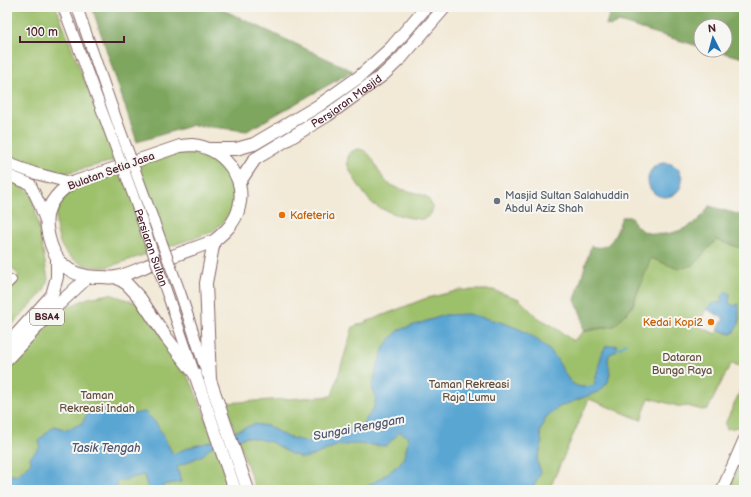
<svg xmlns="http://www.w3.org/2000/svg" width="751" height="497" font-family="'Balsamiq Sans',sans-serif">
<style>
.green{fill:#9dc06a;stroke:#74704a;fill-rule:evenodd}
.forest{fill:#7ea65e;stroke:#646244}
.water{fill:#5aa6d3;stroke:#52627f}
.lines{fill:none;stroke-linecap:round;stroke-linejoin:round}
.stream{stroke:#5aa6d3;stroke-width:2}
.minor-casing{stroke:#856667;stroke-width:10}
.tertiary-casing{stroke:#856667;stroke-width:12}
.secondary-casing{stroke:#856667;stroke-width:13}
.primary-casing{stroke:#856667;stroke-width:14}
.minor{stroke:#fff;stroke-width:8}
.tertiary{stroke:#fff;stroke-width:10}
.secondary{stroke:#fff;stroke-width:11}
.primary{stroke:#fff;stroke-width:12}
.tertiary-bridge-casing{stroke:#856667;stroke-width:12;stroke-linecap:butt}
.tertiary-bridge{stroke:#fff;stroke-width:10}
.worship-dot{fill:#6b7280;stroke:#f6f6f2;stroke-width:1.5}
.food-dot{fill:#e8710a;stroke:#f6f6f2;stroke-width:1.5}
.labels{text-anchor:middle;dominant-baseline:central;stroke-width:4;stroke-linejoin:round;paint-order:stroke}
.shield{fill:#f6f6f2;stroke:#7e6067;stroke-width:1}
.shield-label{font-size:10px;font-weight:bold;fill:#4a1f2b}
.street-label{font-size:11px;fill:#4a1f2b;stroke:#f6f6f2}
.worship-label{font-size:11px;fill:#5b616d;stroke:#f6f6f2;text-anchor:start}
.food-label{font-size:11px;fill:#c56008;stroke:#f6f6f2;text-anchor:start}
.park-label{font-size:11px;fill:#634f3e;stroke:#f6f6f2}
.water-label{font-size:12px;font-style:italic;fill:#50556e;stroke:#f6f6f2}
</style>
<rect width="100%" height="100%" fill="#f6f6f2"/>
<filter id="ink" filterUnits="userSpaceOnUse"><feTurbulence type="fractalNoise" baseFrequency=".025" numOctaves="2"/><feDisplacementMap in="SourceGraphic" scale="8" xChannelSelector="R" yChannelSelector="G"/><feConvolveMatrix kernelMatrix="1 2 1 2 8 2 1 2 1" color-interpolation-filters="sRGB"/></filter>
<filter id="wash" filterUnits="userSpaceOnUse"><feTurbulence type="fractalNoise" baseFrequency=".012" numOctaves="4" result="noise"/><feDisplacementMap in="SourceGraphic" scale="16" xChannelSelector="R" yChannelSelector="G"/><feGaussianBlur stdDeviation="0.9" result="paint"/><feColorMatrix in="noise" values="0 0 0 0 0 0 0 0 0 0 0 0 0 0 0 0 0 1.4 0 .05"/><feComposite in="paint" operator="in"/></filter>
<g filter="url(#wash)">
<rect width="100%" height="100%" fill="#f2e9d6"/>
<g class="green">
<polygon points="7,7 56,7 114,156 113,161 66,173 55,173 7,157"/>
<path d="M180 149 214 155 232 177 235 194 233 209 223 222 212 232 108 267C90 269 72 263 62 247 60 244 59 239 58 235 56 228 55 217 57 210 60 201 67 194 74 187Z"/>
<path d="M357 149C375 149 376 175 389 184 400 191 416 191 427 197L433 207 431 214C429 216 426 218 423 219 412 220 382 211 373 204 366 198 349 172 347 163L349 153Z"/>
<polygon points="7,179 21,183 33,197 48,279 44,291 7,330 7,288 19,275 7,264"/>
<path d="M716 240 744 249V368L734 364 730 365 708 409 702 410 687 406 681 407 649 398 641 420 589 399 549 490H256L225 403 332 396 353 327 424 299 460 290H493L519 299 537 317 553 326 573 341 583 332 614 326 632 308 651 257 693 265ZM715 303H729L734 306 740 319 739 324 734 332 730 334 718 330 716 334 698 326 706 309Z"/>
<polygon points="110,294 136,303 157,328 192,384 211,431 231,490 7,490 7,365 66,308 88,298"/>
<polygon points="744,383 744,417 739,427 727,429 725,424"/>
<polygon points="744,456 744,490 728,490"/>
</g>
<g class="forest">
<polygon points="92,7 217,7 353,71 247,131 193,125 137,142"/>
<polygon points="611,7 744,7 744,58 712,50 725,50 725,26 701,26 701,47 619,22 611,26 606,25"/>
<path d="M709 206 744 216V249L716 240 693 265 678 269 651 258 631 308 614 326 583 331 582 317 575 300 591 246C612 253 616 232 622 217H631C642 244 679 235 697 221 702 217 706 212 709 206Z"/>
</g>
<g class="water">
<circle cx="665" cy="180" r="17"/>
<polygon points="726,292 729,293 730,295 729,303 734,306 739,304 739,324 732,334 718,330 724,318 706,309 714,303 721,303 722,296"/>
<path d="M468 314C488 319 509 323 527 333 533 336 548 348 553 354 566 370 567 394 594 385L602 353 606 346 617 345 616 351 609 355 608 361 610 373 608 382 600 391 559 407 546 417 540 432 542 444 537 461 541 472 533 488V490H361C369 486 394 470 400 463 406 456 407 446 408 437L400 432 386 446 354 444 336 446 313 456 302 458 289 453 271 442 247 437 211 447 203 455 177 467 181 482 163 485 162 490H148L144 475 116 482 118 490H7V480L10 475H18L31 462 30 457 40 447 39 440 54 426 67 430 82 423 87 414 101 407 115 415H128L145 412 156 423 173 454 190 447 210 442 254 424 268 426 287 437 308 442 336 437 352 429 361 427 373 409 376 398 372 388 377 367 385 345 399 330 445 315Z"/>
</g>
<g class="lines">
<polyline class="stream" points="615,349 622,347 626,343"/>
</g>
</g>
<g filter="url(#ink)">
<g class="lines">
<g class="minor-casing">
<polyline id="minor" points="7,285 12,280"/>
</g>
<g class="tertiary-casing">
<g id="tertiary">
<polyline points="63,7 108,127"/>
<polyline points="77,7 118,124"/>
<polyline points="180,292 207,374"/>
<polyline points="168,296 193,369"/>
</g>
</g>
<g class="secondary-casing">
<g id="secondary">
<polyline points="7,163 34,173 72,183"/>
<polyline points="7,175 30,184 39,203 45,219"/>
<polyline points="722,490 744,440"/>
</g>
</g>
<g class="primary-casing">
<g id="primary">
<path d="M192 145C222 147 247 177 239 207 236 222 225 232 214 241 195 248 176 255 156 262 143 267 130 274 116 277 111 278 106 277 101 277 67 278 52 260 47 228 44 208 56 193 72 183L180 146Z"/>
<polyline points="209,149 236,149 254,144 318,106 359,77 391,48 426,7"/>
<path id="s1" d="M239 183 255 159 328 115 383 75 401 58 445 7"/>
<polyline points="214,241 206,283 210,380 248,490"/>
<polyline points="116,277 127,284 140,298 166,337 195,374 235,490"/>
<polyline points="7,345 52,295 57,277 57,258"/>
<polyline points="7,359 59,304 88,277"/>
</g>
</g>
<use href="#minor" class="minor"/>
<use href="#tertiary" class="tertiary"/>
<use href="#secondary" class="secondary"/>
<use href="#primary" class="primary"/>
<g class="tertiary-bridge-casing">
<g id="tertiary-bridge">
<polyline points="118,124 180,292"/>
<path id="s2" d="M108 127 133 195 168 296"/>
</g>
</g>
<use href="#tertiary-bridge" class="tertiary-bridge"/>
</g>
</g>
<circle class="worship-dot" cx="497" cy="201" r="4"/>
<g class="food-dot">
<circle cx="282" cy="215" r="4"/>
<circle cx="711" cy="322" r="4"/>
</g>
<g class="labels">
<rect class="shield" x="30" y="309" width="34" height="16" rx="3"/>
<g class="shield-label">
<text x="47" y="317">BSA4</text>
</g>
<g class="street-label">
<text stroke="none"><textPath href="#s1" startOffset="137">Persiaran Masjid</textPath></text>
<text transform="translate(111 171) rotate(-20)">Bulatan Setia Jasa</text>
<text stroke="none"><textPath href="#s2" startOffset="128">Persiaran Sultan</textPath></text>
</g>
<g class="worship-label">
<text x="505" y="195">Masjid Sultan Salahuddin<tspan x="505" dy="13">Abdul Aziz Shah</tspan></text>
</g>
<g class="food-label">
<text x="290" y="215">Kafeteria</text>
<text x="703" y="322" text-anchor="end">Kedai Kopi2</text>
</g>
<g class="park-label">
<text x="682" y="357">Dataran<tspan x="682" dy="13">Bunga Raya</tspan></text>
<text x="469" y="384">Taman Rekreasi<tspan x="469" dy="13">Raja Lumu</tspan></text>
<text x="97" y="395">Taman<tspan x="97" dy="13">Rekreasi Indah</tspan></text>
</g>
<g class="water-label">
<text transform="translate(359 428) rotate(-11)">Sungai Renggam</text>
<text x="106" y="448">Tasik Tengah</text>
</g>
</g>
<rect width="751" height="497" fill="none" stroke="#f6f6f2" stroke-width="24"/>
<g transform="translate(713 38) rotate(354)"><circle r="19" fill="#f6f6f2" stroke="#b1a0a2"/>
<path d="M0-3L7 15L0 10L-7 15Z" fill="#1f6fb2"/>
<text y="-6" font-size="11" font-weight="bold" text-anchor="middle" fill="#4a1f2b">N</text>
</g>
<path d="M20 36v6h104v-6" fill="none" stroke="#4a1f2b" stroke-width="2"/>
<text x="26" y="36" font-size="12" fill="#4a1f2b" stroke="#f6f6f2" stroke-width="3" paint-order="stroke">100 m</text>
</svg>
